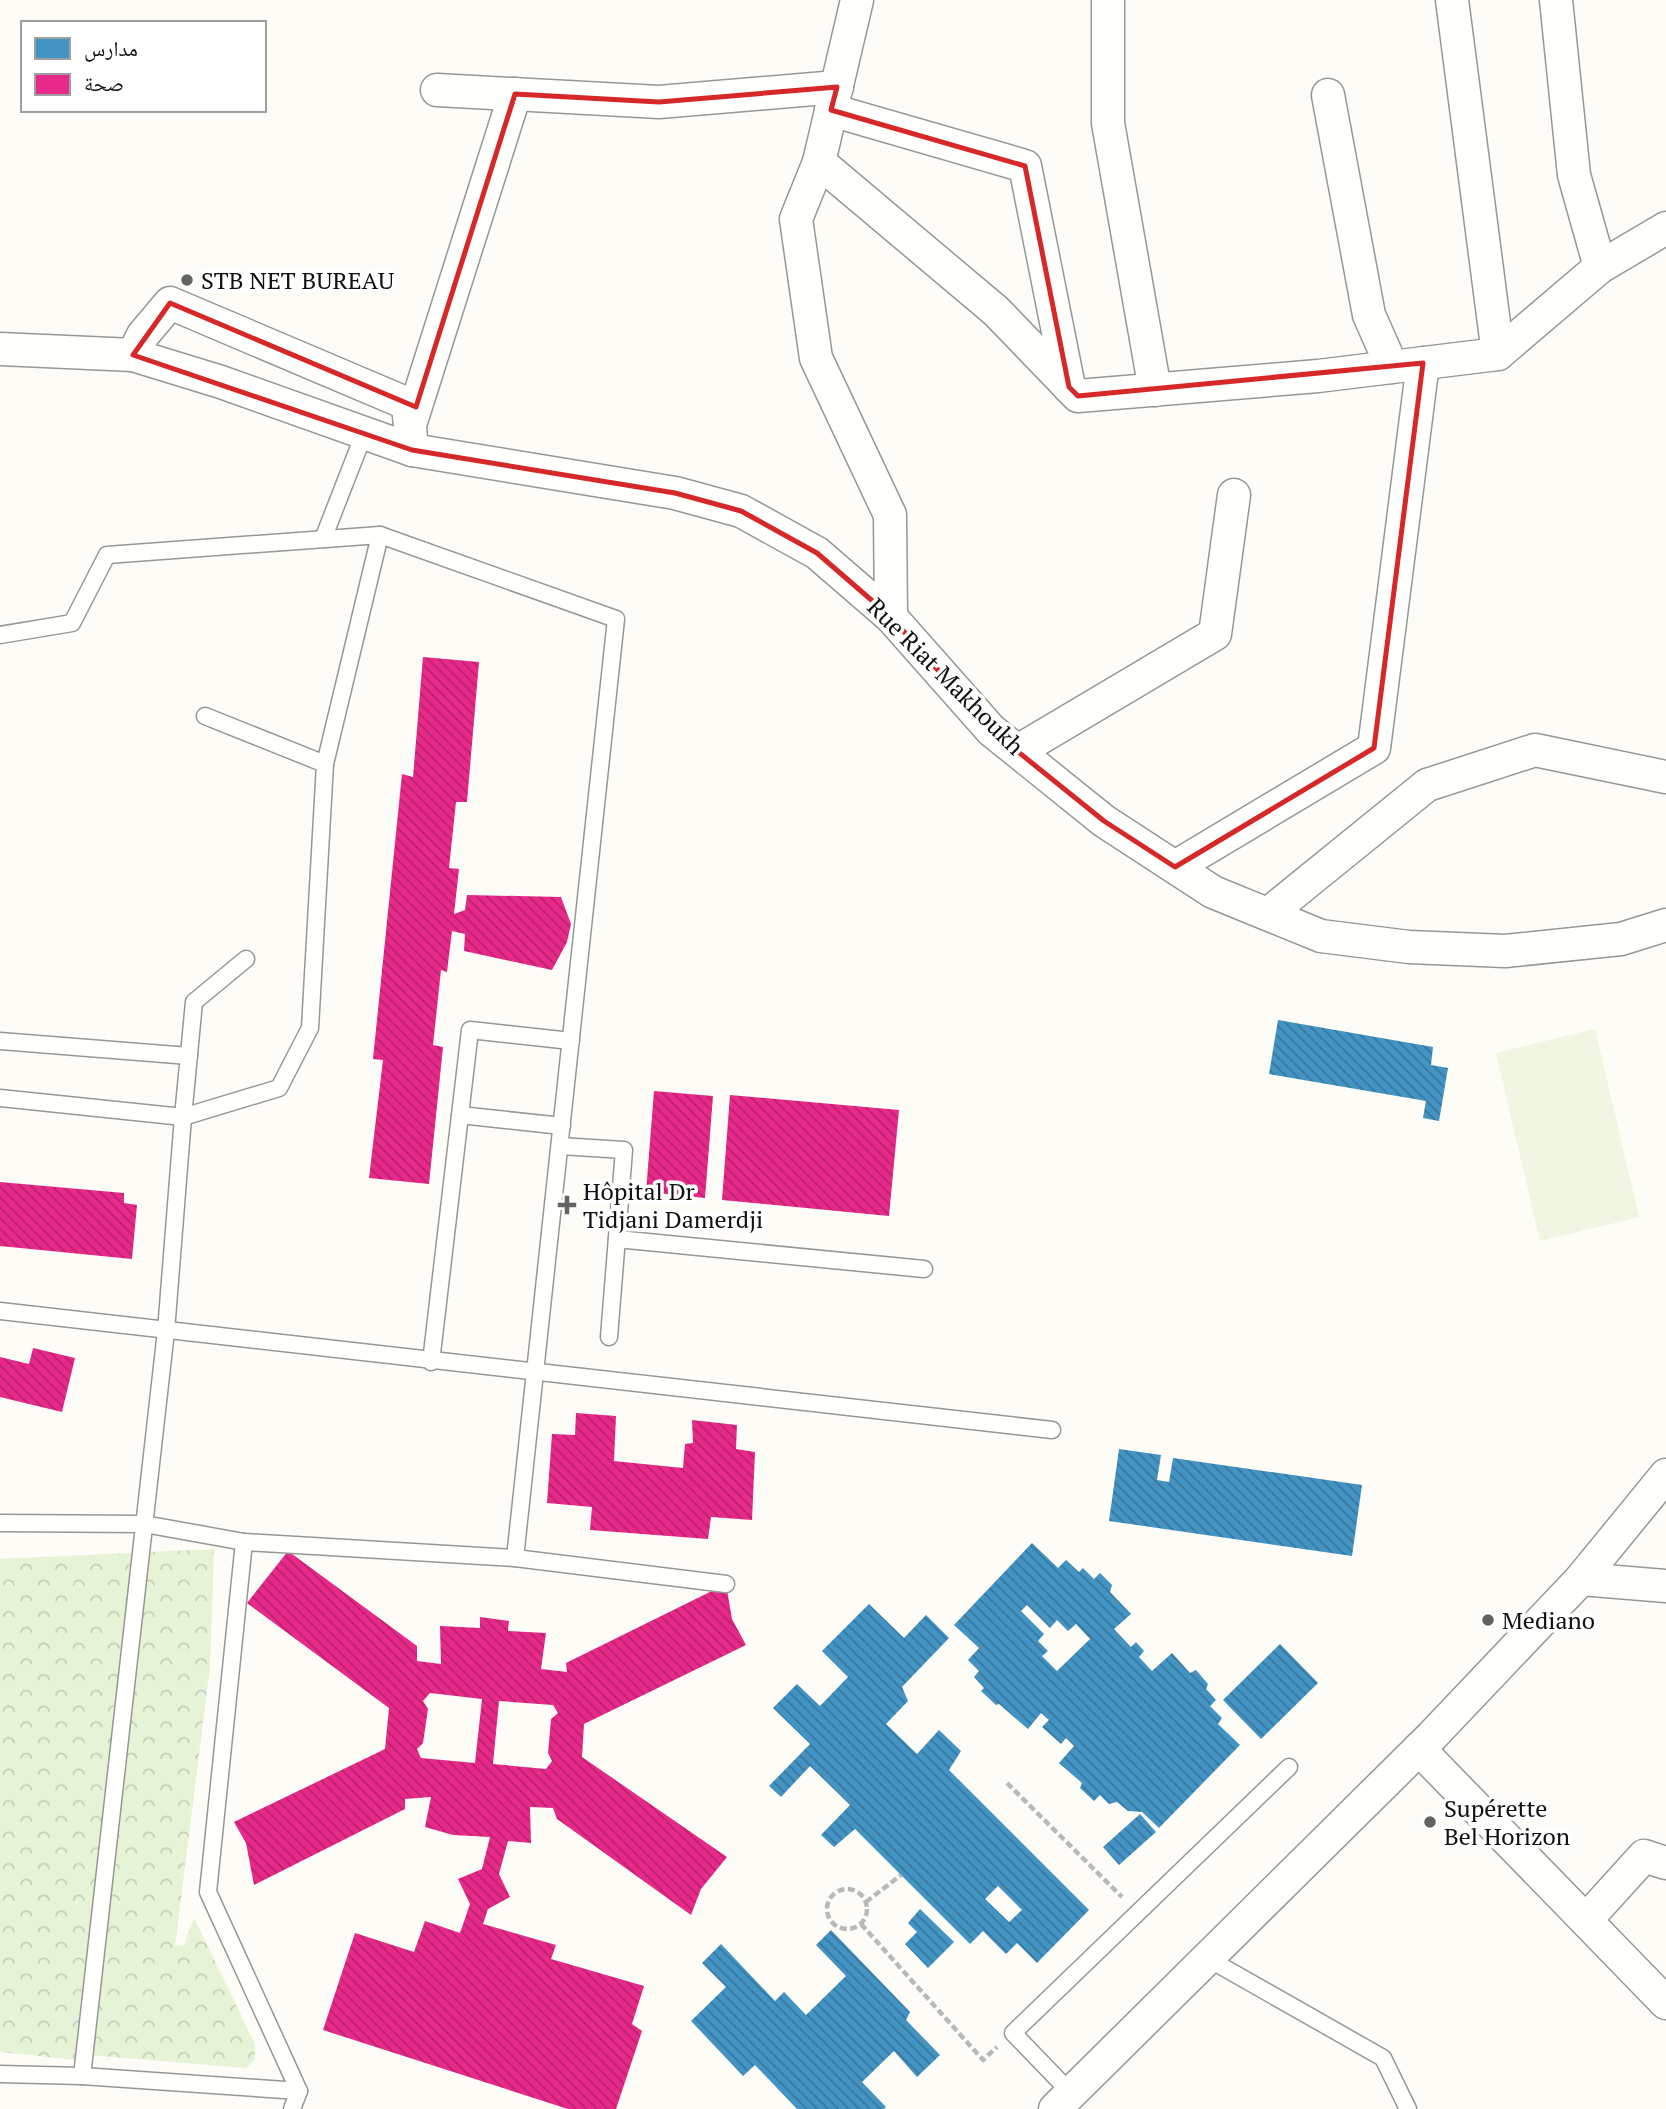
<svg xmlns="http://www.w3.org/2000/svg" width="1666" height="2109" font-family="'PT Serif','Noto Naskh Arabic',serif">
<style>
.park{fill:url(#park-crowns)}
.pitch{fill:#f0f6e1}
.schools{fill:url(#schools-back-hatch);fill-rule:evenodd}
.health{fill:url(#health-back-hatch);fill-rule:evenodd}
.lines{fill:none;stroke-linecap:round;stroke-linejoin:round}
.service-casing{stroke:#979795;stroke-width:19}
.minor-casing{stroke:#979795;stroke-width:35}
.path{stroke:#b9b9b8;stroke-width:4.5;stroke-dasharray:7 3.5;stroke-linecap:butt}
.service{stroke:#fffffe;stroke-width:16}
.minor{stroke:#fffffe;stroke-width:32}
.marked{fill:none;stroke:#d62828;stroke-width:5;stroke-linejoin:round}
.poi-dot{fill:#646362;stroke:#fff;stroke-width:2.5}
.labels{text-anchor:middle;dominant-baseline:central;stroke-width:7;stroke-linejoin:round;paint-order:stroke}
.poi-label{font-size:24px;fill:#111;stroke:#fff;text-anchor:start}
.street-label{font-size:24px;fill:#111;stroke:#fff}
</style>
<defs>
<pattern id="park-crowns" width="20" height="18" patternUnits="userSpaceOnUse" patternTransform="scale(1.75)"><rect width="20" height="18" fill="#e7f3d7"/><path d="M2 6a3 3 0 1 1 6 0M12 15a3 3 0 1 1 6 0" fill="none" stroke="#c5cfb8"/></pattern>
<pattern id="schools-back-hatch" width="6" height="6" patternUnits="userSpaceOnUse" patternTransform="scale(1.75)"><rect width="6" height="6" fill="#4393c3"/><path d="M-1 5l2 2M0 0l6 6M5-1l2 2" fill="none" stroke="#37779d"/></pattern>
<pattern id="health-back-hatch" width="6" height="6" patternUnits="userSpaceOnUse" patternTransform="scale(1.75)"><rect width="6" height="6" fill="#e7298a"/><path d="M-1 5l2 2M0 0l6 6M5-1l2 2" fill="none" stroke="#ba226f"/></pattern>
</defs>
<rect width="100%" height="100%" fill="#fdfcf7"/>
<polygon class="park" points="214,1549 210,1666 175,1946 184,1945 194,1918 255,2044 255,2059 246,2068 89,2055 87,2061 0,2052 0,1559"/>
<polygon class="pitch" points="1595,1029 1639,1217 1540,1241 1496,1053"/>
<g class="schools">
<polygon points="1278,1020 1433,1047 1431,1065 1448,1068 1439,1121 1423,1118 1426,1101 1269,1074"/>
<polygon points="1119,1449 1161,1455 1157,1480 1169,1482 1173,1458 1362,1485 1352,1556 1109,1521"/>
<path d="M1032 1543 1058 1568 1066 1560 1079 1572 1083 1568 1094 1579 1100 1573 1112 1585 1110 1592 1131 1614 1114 1629 1131 1647 1136 1642 1144 1651 1139 1657 1152 1671 1172 1653 1190 1673 1196 1670 1208 1684 1206 1689 1216 1700 1210 1706 1222 1718 1218 1724 1240 1745 1159 1828 1142 1812 1128 1811 1117 1802 1109 1804 1100 1795 1094 1801 1080 1788 1082 1783 1059 1763 1074 1746 1066 1738 1061 1744 1042 1727 1049 1720 1041 1713 1028 1729 999 1704 996 1705 981 1691 984 1688 974 1677 979 1671 968 1660 979 1648 954 1625ZM1027 1605 1050 1628 1057 1620 1068 1631 1076 1624 1090 1639 1057 1671 1042 1656 1048 1651 1038 1641 1044 1634 1021 1611Z"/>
<path d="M869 1604 904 1638 926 1615 949 1638 902 1687 908 1701 886 1724 917 1754 939 1730 961 1751 949 1770 1089 1910 1037 1963 1017 1943 1006 1954 983 1931 970 1944 855 1829 834 1847 821 1835 850 1805 810 1766 781 1797 769 1786 810 1744 773 1708 797 1684 820 1706 848 1677 822 1651ZM998 1886 1022 1910 1009 1922 985 1899Z"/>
<polygon points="1280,1644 1318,1683 1261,1739 1223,1700"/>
<polygon points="1140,1814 1156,1832 1119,1865 1103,1847"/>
<polygon points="920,1909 954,1942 928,1968 905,1944 917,1932 908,1923"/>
<polygon points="831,1930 910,2012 906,2020 940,2055 917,2077 894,2051 862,2082 886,2107 884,2109 797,2109 755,2065 743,2076 691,2021 726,1987 702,1963 721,1944 775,2001 784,1992 806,2015 846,1976 816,1945"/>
</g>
<g class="health">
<polygon points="423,657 479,662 467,802 456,802 449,868 459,869 454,914 465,910 467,895 561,897 571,924 567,942 552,970 464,951 465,934 452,931 447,972 441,970 433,1045 443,1047 429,1184 369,1178 383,1060 373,1059 402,774 413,777"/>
<polygon points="654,1091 713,1096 705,1198 646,1192"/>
<polygon points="730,1095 899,1110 889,1216 722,1200"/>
<polygon points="0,1182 124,1193 124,1203 137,1205 132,1259 0,1246"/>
<polygon points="33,1348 75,1358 62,1412 0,1397 0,1357 29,1364"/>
<polygon points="576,1413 616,1416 614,1461 683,1468 685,1444 693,1443 692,1420 737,1425 736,1449 755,1452 752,1520 711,1517 708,1539 590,1530 592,1507 547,1503 552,1434 575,1435"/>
<path d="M288 1551 417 1646V1661L441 1664 440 1626 480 1628V1617L509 1621 508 1631 546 1633 541 1669 567 1672 566 1663 726 1584 732 1619 746 1645 584 1724 582 1757 727 1857 701 1889 691 1915 557 1819 553 1808 530 1807 531 1843 508 1841 499 1874 510 1897 488 1909 483 1924 556 1945 551 1959 644 1986 632 2024 642 2031 616 2109H568L323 2030 355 1933 414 1952 425 1921 460 1933 470 1904 458 1879 482 1869 490 1837 453 1835 425 1827 431 1797 405 1799V1809L254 1885 246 1843 234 1822 385 1749 389 1708 247 1603ZM430 1693 482 1699 475 1763 421 1758 417 1749 423 1743 428 1709 423 1701ZM499 1701 553 1705 558 1713 551 1719 548 1753 552 1761 546 1769 493 1764Z"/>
</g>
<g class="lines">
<g class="service-casing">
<g id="service">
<polyline points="323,539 364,434"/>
<polyline points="0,635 72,623 107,555 380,535"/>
<polyline points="246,959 194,1002 183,1117 279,1088 310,1028 325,764"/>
<polyline points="0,1041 189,1056"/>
<polyline points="0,1098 183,1117 166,1331 82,2076"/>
<polyline points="460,1115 562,1126"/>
<polyline points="560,1146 624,1150 609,1337"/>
<polyline points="617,1239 924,1269"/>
<polyline points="0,1311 1052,1430"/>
<polyline points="431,1362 470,1030 571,1041"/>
<polyline points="0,1523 144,1524 244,1542"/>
<polyline points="515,1558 726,1584"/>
<polyline points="1207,1958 1383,2058 1408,2109"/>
<polyline points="0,2074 82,2076 299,2091 208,1892 244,1542 515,1558 616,619 380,535 325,764 205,716"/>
<polyline points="1071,2093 1013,2033 1289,1767"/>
<polyline points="292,2109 299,2091"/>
</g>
</g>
<g class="minor-casing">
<g id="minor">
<polyline points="1108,0 1108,123 1155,390"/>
<polyline points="1452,0 1498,354"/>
<polyline points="1556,0 1574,175 1600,267"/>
<polyline points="437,90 659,102 837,87"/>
<polyline points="1328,95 1369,315 1392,367"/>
<polyline points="831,110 1025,166 1069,387"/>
<polyline points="819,162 857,0"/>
<polyline points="0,349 133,355 221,382 412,450 675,493 741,511 817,553 891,617 991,730 1104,821 1213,892 1321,936 1409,947 1505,951 1621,939 1666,925"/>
<polyline points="133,355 143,335 170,303 408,404 412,450"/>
<polyline points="410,425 515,94"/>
<polyline points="891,617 890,515 816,358 796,219 819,162 996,311 1078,396 1318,376 1498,354 1600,267 1666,228"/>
<polyline points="1018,751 1215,634 1234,495"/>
<polyline points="1175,867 1374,748 1423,363"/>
<polyline points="1268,914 1427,785 1535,750 1666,777"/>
<polyline points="1581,1579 1666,1586"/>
<polyline points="1419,1749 1666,2003"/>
<polyline points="1586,1920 1644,1856 1666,1863"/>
<polyline points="1055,2109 1432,1736 1581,1579 1666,1475"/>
</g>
</g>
<g class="path">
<polyline points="1007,1783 1122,1897"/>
<circle cx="847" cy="1909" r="20"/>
<polyline points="866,1902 901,1875"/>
<polyline points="861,1924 983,2060 997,2047"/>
</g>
<use href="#service" class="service"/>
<use href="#minor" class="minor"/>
</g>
<path class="marked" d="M837 87 831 110 1025 166 1069 387 1078 396 1423 363 1374 748 1175 867 1104 821 991 730 891 617 817 553 741 511 675 493 412 450 133 355 170 303 416 407 515 94 659 102Z"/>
<g class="poi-dot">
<circle cx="187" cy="280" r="7"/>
<path d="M563.5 1194.5h7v7h7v7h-7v7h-7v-7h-7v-7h7z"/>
<circle cx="1488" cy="1620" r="7"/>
<circle cx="1430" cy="1822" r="7"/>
</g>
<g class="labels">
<g class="poi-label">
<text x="201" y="280">STB NET BUREAU</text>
<text x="583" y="1191">Hôpital Dr<tspan x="583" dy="28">Tidjani Damerdji</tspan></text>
<text x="1502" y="1620">Mediano</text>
<text x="1444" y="1808">Supérette<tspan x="1444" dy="28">Bel Horizon</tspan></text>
</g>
<g class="street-label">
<text transform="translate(946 676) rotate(45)">Rue Riat Makhoukh</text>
</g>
</g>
<rect x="21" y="21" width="245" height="91" fill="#ffffff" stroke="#a0a0a0" stroke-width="2"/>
<rect x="35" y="38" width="35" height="21" fill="#4393c3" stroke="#a0a0a0" stroke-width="2"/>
<text x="84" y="56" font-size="21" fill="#111111">مدارس</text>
<rect x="35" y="74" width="35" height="21" fill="#e7298a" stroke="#a0a0a0" stroke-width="2"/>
<text x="84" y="91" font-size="21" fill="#111111">صحة</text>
</svg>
